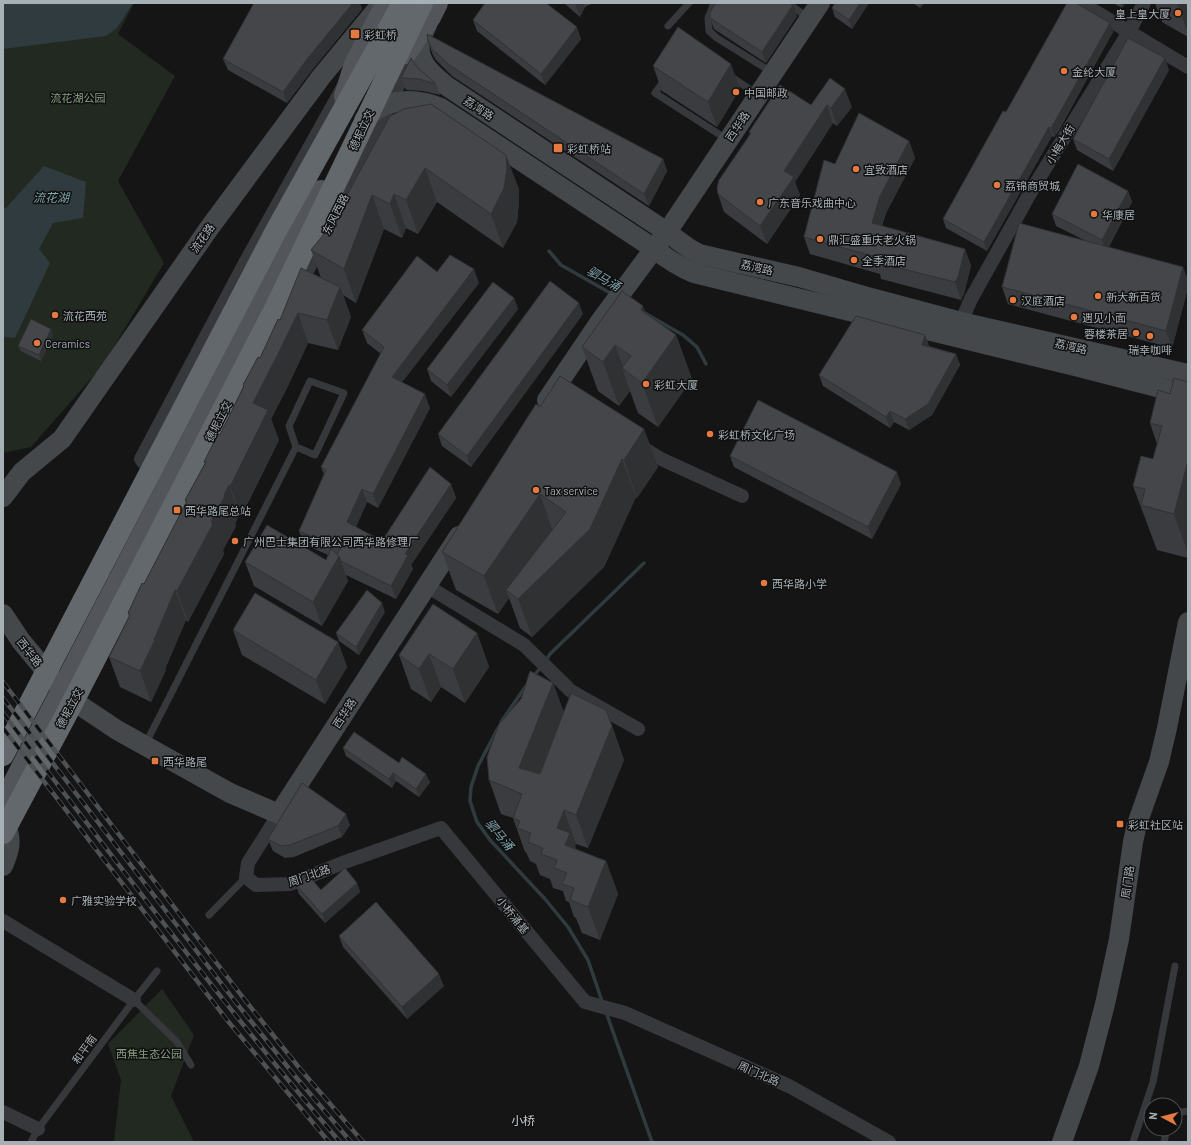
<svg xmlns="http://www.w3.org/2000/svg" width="1191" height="1145" font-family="Barlow,'Noto Sans SC',sans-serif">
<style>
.green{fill:#222921}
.water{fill:#2f3b3e}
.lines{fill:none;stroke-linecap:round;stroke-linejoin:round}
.stream{stroke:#2f3b3e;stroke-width:3.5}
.lane{stroke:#36383b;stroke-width:7}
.street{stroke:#36383b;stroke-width:14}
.secondary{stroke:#44484b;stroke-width:20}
.primary{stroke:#52565a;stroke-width:22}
.highway{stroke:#62686c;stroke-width:22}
.rail-casing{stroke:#4d5154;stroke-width:4.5}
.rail{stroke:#101011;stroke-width:3;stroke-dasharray:9;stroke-linecap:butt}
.wall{fill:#3a3c3f}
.shaded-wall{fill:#303133}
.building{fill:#444649;stroke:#303133}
.poi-dot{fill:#e47a3f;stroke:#101011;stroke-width:1.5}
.labels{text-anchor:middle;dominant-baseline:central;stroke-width:3;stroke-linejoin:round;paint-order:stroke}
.poi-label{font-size:11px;fill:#a7b0b5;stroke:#101011;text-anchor:start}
.park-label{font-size:11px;fill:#889f80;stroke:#101011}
.street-label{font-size:11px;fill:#a7b0b5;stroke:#101011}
.water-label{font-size:12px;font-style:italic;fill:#81a7ae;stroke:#101011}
.neighbourhood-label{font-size:12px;fill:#c8ced2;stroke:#101011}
</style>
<rect width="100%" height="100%" fill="#151516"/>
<g class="green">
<polygon points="3,3 134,3 118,34 175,76 118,181 164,263 103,365 31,447 3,453"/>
<polygon points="162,989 194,1035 171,1096 194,1142 114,1142 121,1080 108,1044"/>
</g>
<g class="water">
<polygon points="3,3 133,3 117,28 106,36 3,49"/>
<polygon points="44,166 86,182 83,218 53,223 39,249 50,263 15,338 3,337 3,208 6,208"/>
</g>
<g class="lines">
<g class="stream">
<polyline points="549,251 561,265 612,294"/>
<polyline points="643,312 683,335 697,347 706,364"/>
<polyline points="546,660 550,654 644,563"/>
<polyline points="532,678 541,667"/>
<polyline points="501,722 526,686"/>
<polyline points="498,728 478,766 471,787 470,801 477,822 490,840 545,899 568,927 588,960 603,1004"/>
<polyline points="606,1012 652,1142"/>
</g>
<g class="lane">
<polyline points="714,3 708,18 709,31 717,38 773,73"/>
<polyline points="787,3 809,18"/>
<polyline points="668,26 689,3"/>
<polyline points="730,76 758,95"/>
<polyline points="665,79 655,93 728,140"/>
<polyline points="145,745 296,447 289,426 310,381 344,393 315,455 296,447"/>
<polyline points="209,915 246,877"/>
<polyline points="134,1000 177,1042 191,1065"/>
<polyline points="1175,1113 1188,1111"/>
<polyline points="31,1142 38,1129 134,1000 157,971"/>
<polyline points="1133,1142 1153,1082 1175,966"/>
<polyline points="1164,1142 1167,1129"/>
</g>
<g class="street">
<polyline points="1081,3 1188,67"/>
<polyline points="298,289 379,127 409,61"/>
<polyline points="961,322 971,299 1033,188 1129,32 1144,3"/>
<polyline points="638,445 659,458 742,496"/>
<polyline points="157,473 150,470 141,459 245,263 345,84"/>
<polyline points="427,586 524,645 571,691 638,729"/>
<polyline points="279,814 248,863 246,877 256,885 290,884 345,862 441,828 585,1002 625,1013 789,1086 889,1142"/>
<polyline points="3,921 134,1000"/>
<polyline points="3,1112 38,1129"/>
</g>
<g class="secondary">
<path d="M427 25C425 30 421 37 420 43 417 62 432 74 445 85L661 228 690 249 699 254 799 277 871 298 961 322 1188 374"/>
<path d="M364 120C384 98 415 97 441 108L653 248C666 258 679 267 694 273L1075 366 1188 395"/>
<polyline points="547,400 599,323 671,226 820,3"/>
<polyline points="3,497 22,472 62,439 210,227 321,77 378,8"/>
<polyline points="3,614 21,641 50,676 81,706 117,730 230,793 279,814 459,536"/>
<path d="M3 828 8 831C12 844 8 854 3 866"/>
<polyline points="1062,1142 1089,1066 1105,1004 1119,939 1133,842 1137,824 1159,762 1167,728 1188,622"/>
</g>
<g class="primary">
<polyline points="406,53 430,17 437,3"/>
<polyline points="345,96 355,64 387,3"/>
<polyline points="3,804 321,191"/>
</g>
<g class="highway">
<polyline points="3,755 276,231 403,3"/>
<polyline points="3,833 67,713 275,309 422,3"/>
</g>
<g class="rail-casing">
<g id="rail">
<polyline points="3,682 241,995 301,1070 363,1142"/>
<polyline points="3,698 234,1000 295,1076 351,1142"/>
<path d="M3 713C114 858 222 1004 340 1142"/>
<polyline points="3,728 227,1020 329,1142"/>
</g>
</g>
<use href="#rail" class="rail"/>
</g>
<g class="wall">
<polygon points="254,3 360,3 362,9 312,70 287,103 228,70 223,59"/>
<polygon points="564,3 593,3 585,7 580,17"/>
<polygon points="835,3 869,3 852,29 835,17 832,8"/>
<polygon points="913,3 924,3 920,8"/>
<polygon points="1113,3 1125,3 1122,8"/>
<polygon points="1155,3 1188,3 1188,37 1162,22"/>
<polygon points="797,16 766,63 714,29 710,18"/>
<polygon points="473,20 581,39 545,85 477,31"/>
<polygon points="1110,23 1113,32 1058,132 1054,137 1052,136 987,251 946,228 943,219 1006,112"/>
<polygon points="428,41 663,159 667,171 649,206 452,76 436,60 432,53"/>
<polygon points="653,66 740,89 717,127 662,91"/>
<polygon points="418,68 436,84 440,95 423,91 406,90 401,78"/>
<polygon points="1169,70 1113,171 1077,150 1073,139"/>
<polygon points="811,105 852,107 837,126 833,123 795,182 800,195 767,244 724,212 718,194 750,134 749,132"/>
<polygon points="390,116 519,189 519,202 517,222 503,248 437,202 418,234 406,228 402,238 384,229 356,303 343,295 351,317 338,350 308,343 288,386 271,419 279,440 244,511 241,516 239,515 235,524 236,526 223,550 224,554 188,622 186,620 165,669 166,670 151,702 120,687 109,657 129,617 128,613 144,584 186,503 185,500 205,463 204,462 220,435 243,387 243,385 260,358 280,320 321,278 311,250 329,228"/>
<polygon points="909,141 915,158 886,213 882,226 965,249 971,266 964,294 961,300 881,279 880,274 810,254 804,237 835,164"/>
<polygon points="1128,191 1132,202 1109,247 1188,280 1188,288 1172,348 1008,304 1002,287 1084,240 1056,226 1052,214"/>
<polygon points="437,272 479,283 402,382 430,408 378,508 367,502 356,527 382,541 451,484 456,498 411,565 413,569 396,599 346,575 348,581 322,626 254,586 245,562 326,560 328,555 304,544 299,531 324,475 321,467 381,354 367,343 362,330"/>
<polygon points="514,298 518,309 451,397 431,381 427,369"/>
<polygon points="646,313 676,335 692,379 658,427 638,413 630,391 619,406 598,391 582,347"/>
<polygon points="583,314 471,467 442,446 438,434"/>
<polygon points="53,335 41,361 21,351 18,346"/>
<polygon points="925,335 929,346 956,354 960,365 932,415 909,430 894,422 890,428 823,386 819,375"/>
<polygon points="1188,382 1188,558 1157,550 1133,486 1153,459 1157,444 1150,423 1170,394"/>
<polygon points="540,407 644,429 658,467 637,498 636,497 604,567 532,637 520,628 509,598 498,614 456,590 442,552"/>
<polygon points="730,456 901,484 872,539 734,467"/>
<polygon points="385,612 359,655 339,641 336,633"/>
<polygon points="233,630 338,642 347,667 325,704 242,655"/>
<polygon points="477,633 489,667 465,703 441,687 431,702 411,689 399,655"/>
<polygon points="553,683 564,713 612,726 624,760 588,848 576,844 575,846 576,849 606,861 618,894 600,940 582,933 576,918 574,917 569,902 566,901 563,891 553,888 550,879 540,875 536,864 530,861 526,852 525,852 513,818 501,814 489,780"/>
<polygon points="343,748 399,763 430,782 419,797 396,781 392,788 346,756"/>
<polygon points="302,783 350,825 342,837 294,857 285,858 273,851 268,839"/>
<polygon points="357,883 360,892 325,923 299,894 296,885 321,890"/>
<polygon points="339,936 444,986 407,1019 343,947"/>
</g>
<g class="shaded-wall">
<polygon points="353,3 360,3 362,9 312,70 287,103 283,92 308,58"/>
<polygon points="575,3 583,3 585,7 580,17"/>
<polygon points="860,3 869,3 852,29 849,20"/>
<polygon points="919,3 924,3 920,8"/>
<polygon points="1120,3 1125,3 1122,8"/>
<polygon points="1177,3 1185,3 1188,10 1188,34"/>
<polygon points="793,5 797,16 766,63 762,52"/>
<polygon points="1110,23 1113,32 1054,137 1051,128"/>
<polygon points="577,27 581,39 545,85 541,74"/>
<polygon points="1165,58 1169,70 1113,171 1109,159"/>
<polygon points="731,64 740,89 717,127 708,102"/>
<polygon points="845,89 852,107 837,126 831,108"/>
<polygon points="827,105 833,123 795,182 800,195 767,244 760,226 784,171"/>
<polygon points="1049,127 1052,136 987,251 984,242"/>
<polygon points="909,141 915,158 886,213 878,240 872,223 880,196"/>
<polygon points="506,155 519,189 519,202 517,222 503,248 491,214"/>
<polygon points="663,159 667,171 649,206 644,194"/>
<polygon points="425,168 437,202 418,234 406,200"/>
<polygon points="1128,191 1132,202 1106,252 1102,240"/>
<polygon points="394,194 406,228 402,238 390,204"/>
<polygon points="372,195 384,229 356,303 344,269"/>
<polygon points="965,249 971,266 964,294 961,300 955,282"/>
<polygon points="1183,267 1188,280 1188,288 1172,348 1166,331"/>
<polygon points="474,269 479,283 396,390 392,377"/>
<polygon points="340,287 351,317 338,350 327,320"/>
<polygon points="514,298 518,309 451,397 447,385"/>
<polygon points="579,303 583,314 471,467 467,456"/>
<polygon points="643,306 659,351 641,310"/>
<polygon points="298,313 308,343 288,386 271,419 279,440 241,516 230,486 253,403"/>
<polygon points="51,329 53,335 41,361 39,355"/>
<polygon points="676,335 692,379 658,427 642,383"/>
<polygon points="925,335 929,346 922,345"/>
<polygon points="615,345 625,371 622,368 630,391 619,406 603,362"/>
<polygon points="956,354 960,365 932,415 909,430 905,419"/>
<polygon points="425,394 430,408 378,508 373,494"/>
<polygon points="890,411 894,422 890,428 886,417"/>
<polygon points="644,429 658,467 637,498 624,460"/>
<polygon points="622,459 636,497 604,567 532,637 518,599"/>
<polygon points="1188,461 1188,554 1174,514"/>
<polygon points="897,472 901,484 872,539 868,527"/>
<polygon points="451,484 456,498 411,565 413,569 396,599 391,586 405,554"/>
<polygon points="229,485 239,515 235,524 236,526 223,550 224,554 188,622 177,591"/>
<polygon points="362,489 367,502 352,535 347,522"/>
<polygon points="540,494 553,532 506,590 509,598 498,614 484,576"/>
<polygon points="339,556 348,581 322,626 313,602"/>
<polygon points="175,590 186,620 165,669 166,670 151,702 140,671"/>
<polygon points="382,603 385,612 359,655 356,647"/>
<polygon points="477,633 489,667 465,703 453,669"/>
<polygon points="338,642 347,667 325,704 316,680"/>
<polygon points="429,654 441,687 431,702 419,669"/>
<polygon points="553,683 565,716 531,801 519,768"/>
<polygon points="612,726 624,760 588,848 576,815"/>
<polygon points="393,773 396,781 392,788 389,779"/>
<polygon points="426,774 430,782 419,797 416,789"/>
<polygon points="564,810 576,844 575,846 582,867 578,878 557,828"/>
<polygon points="346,814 350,825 342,837 338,826"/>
<polygon points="606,861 618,894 600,940 588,907"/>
<polygon points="357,883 360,892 325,923 322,914"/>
<polygon points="439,974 444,986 407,1019 402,1007"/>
</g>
<g class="building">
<polygon points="254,3 353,3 308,58 283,92 223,59"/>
<polygon points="485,3 546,3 577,27 541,74 473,20"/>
<polygon points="716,3 790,3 793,5 762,52 710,18 710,12"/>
<polygon points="835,3 860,3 849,20 832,8"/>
<polygon points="1067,3 1076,3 1110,23 1054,123 1051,128 1049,127 984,242 943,219 1003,111 1006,112"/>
<polygon points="678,27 731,64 708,102 653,66"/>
<polygon points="427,34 663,159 644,194 448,64 432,49 428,41"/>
<polygon points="1128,38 1165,58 1109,159 1073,139"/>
<polygon points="411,58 418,68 436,84 419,79 401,78"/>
<polygon points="830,78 845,89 831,108 827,105 784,171 794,177 760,226 718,194 717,188 719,180 751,133 749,132 780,85 811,105"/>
<polygon points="431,104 506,155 507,169 504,188 491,214 425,168 406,200 394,194 390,204 372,195 344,269 311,250 329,228 390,116 404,109"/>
<polygon points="859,113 909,141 880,196 872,223 965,249 958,277 955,282 875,262 876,257 804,237 824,160 835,164"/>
<polygon points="1078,164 1128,191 1102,240 1052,214"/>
<polygon points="1019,223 1183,267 1166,331 1002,287"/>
<polygon points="450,255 474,269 392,377 425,394 373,494 362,489 347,522 382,541 430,467 451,484 405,554 408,555 391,586 341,561 339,556 337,555 340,549 299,531 326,470 321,467 384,347 362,330 417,256 437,272"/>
<polygon points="301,268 340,287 327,320 298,313 277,356 253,403 268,410 233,481 230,486 229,485 224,495 225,496 211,522 213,524 177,591 175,590 154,640 155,640 140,671 109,657 130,615 128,613 142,583 144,584 187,501 185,500 206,462 204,462 218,434 220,435 244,386 243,385 258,357 260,358 278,319 280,320"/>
<polygon points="550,281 579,303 467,456 438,434"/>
<polygon points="493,282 514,298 447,385 427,369"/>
<polygon points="622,291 643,306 641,310 676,335 642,383 622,368 631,356 615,345 603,362 582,347"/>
<polygon points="856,316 925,335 922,345 956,354 928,404 905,419 890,411 886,417 819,375"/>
<polygon points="31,319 51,329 39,355 18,346"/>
<polygon points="560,376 644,429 624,460 622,459 590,529 518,599 506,590 566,512 540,494 484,576 442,552 536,404 540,407"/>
<polygon points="1174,378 1188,382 1188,461 1174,514 1141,505 1145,489 1133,486 1141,456 1153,459 1162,426 1150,423 1158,390 1170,394"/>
<polygon points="758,400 897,472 868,527 730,456"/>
<polygon points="267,525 326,560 331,549 339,556 313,602 245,562"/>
<polygon points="367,590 382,603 356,647 336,633"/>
<polygon points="255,593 338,642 316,680 233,630"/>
<polygon points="433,604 477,633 453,669 429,654 419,669 399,655"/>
<polygon points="530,671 553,683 519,768 540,774 571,693 606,710 612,726 576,815 564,810 557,828 570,833 565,845 606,861 588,907 570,900 574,888 562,884 567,873 554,868 557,860 541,854 543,848 528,842 531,833 517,828 520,821 513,818 522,794 489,780 487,757 499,724 521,699"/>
<polygon points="354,732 399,763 402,757 426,774 416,789 393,773 389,779 343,748"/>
<polygon points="302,783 346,814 338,826 290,845 281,846 268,839"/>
<polygon points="345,868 357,883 322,914 296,885 304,878 309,876 321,890"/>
<polygon points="376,902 439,974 402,1007 339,936"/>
</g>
<g class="poi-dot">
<circle cx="1178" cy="13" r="4"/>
<rect x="350" y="29" width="10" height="10" rx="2"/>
<circle cx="1064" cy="71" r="4"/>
<circle cx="736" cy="92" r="4"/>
<rect x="553" y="143" width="10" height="10" rx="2"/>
<circle cx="856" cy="169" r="4"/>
<circle cx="997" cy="185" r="4"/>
<circle cx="760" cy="202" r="4"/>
<circle cx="1094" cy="214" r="4"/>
<circle cx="820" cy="239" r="4"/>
<circle cx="854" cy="260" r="4"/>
<circle cx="1098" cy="296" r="4"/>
<circle cx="1013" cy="300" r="4"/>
<circle cx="55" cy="315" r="4"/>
<circle cx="1074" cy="317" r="4"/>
<circle cx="1136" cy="333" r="4"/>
<circle cx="1150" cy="336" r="4"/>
<circle cx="37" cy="343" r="4"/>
<circle cx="646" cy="384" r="4"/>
<circle cx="710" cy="434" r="4"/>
<circle cx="536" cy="490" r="4"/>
<rect x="173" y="506" width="8" height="8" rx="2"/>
<circle cx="235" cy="541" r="4"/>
<circle cx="764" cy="583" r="4"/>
<rect x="151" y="757" width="8" height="8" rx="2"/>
<rect x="1116" y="820" width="8" height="8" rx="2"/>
<circle cx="63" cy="900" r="4"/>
</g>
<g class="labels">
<g class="poi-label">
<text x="1170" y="13" text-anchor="end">皇上皇大厦</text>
<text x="364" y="34">彩虹桥</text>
<text x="1072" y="71">金纶大厦</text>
<text x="744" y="92">中国邮政</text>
<text x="567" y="148">彩虹桥站</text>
<text x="864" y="169">宜致酒店</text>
<text x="1005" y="185">荔锦商贸城</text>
<text x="768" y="202">广东音乐戏曲中心</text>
<text x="1102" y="214">华康居</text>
<text x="828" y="239">鼎汇盛重庆老火锅</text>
<text x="862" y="260">全季酒店</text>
<text x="1106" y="296">新大新百货</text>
<text x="1021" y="300">汉庭酒店</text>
<text x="63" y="315">流花西苑</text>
<text x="1082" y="317">遇见小面</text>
<text x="1128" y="333" text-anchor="end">蓉楼茶居</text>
<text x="45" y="343">Ceramics</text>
<text x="1150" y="349" text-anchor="middle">瑞幸咖啡</text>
<text x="654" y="384">彩虹大厦</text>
<text x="718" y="434">彩虹桥文化广场</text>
<text x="544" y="490">Tax service</text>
<text x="185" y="510">西华路尾总站</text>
<text x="243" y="541">广州巴士集团有限公司西华路修理厂</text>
<text x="772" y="583">西华路小学</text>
<text x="163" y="761">西华路尾</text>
<text x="1128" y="824">彩虹社区站</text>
<text x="71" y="900">广雅实验学校</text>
</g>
<g class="park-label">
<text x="78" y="97">流花湖公园</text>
<text x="149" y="1053">西焦生态公园</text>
</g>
<g class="street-label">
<text transform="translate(479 108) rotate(33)">荔湾路</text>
<text transform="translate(737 126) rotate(-56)">西华路</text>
<text transform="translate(361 130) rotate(-65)">德坭立交</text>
<text transform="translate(1060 144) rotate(-59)">小梅大街</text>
<text transform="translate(335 214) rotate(-63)">东风西路</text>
<text transform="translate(202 238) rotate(-55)">流花路</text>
<text transform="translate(757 267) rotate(13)">荔湾路</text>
<text transform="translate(1071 346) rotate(13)">荔湾路</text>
<text transform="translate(218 421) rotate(-63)">德坭立交</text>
<text transform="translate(30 652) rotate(52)">西华路</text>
<text transform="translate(69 708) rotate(-62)">德坭立交</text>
<text transform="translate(344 713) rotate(-57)">西华路</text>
<text transform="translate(309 875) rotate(-19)">周门北路</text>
<text transform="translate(1127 882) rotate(-82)">周门路</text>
<text transform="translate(513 915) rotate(51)">小桥涌基</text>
<text transform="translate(84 1049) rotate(-54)">和平南</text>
<text transform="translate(759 1073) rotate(24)">周门北路</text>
</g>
<g class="water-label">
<text x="51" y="197">流花湖</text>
<text transform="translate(604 278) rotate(30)">驷马涌</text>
<text transform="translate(500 834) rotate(51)">驷马涌</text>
</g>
<g class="neighbourhood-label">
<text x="523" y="1120">小桥</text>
</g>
</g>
<rect width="1191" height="1145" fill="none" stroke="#a7b0b5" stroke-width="8"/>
<g transform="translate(1163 1117) rotate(277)"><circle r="19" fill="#101011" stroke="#4c5053"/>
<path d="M0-3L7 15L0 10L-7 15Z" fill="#e47a3f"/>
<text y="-6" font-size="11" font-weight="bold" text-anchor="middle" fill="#a7b0b5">N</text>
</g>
</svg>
